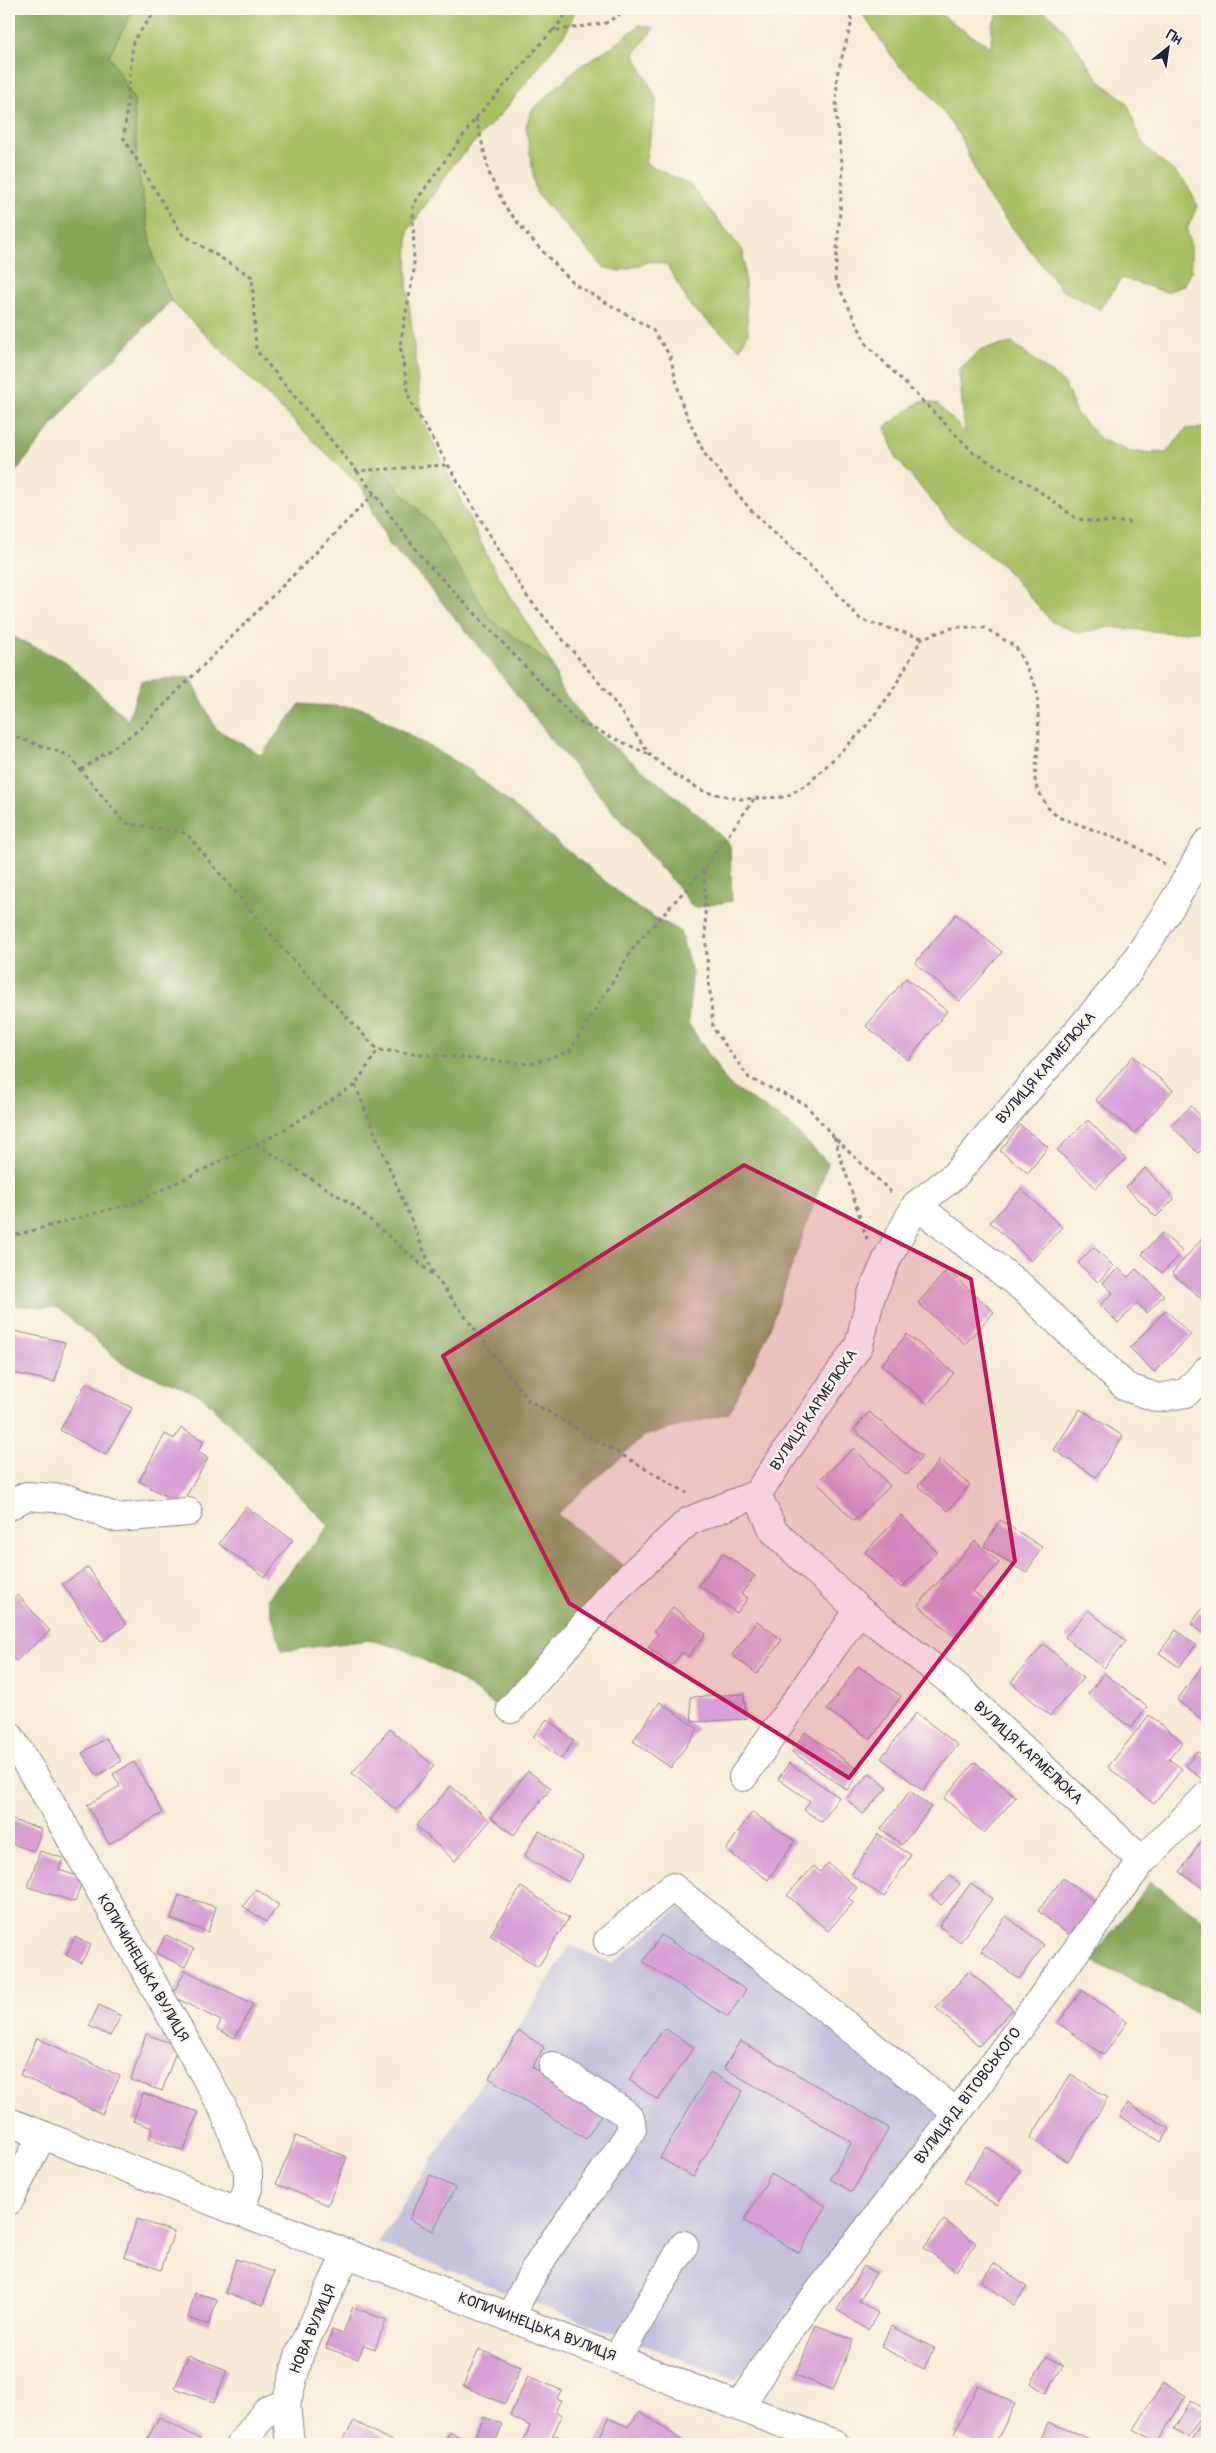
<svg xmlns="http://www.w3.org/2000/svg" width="1216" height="2453" font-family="Pangolin,sans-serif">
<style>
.industrial{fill:#c3c1db}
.green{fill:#a9bf64;stroke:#667050}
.forest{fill:#86a65a;stroke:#54644a}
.building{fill:#d79fd4}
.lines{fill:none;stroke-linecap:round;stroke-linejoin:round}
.minor-casing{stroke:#8c8688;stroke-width:30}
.major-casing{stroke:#8c8688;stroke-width:30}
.path{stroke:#8c8688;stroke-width:3;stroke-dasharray:4 4;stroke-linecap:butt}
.minor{stroke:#fff;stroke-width:28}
.major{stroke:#fff;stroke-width:28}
.marked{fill:#c2185b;fill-opacity:0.2;stroke:#c2185b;stroke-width:4;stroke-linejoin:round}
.labels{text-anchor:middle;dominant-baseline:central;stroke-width:4.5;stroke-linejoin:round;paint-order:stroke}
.street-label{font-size:15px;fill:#22223b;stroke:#fbf7ec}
</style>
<rect width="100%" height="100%" fill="#fbf7ec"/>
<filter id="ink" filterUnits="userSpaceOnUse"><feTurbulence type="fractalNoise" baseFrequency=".02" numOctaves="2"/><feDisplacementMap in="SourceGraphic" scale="10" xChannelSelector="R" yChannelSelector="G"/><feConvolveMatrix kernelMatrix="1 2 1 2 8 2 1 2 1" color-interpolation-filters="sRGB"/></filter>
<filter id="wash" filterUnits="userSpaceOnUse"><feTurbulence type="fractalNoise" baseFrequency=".0096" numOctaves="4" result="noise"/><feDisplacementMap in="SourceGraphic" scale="20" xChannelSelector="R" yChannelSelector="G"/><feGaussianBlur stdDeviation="1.12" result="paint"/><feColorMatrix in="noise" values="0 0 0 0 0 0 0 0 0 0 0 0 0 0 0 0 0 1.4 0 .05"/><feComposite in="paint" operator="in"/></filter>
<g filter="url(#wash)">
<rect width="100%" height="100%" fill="#f6ebd6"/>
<polygon class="industrial" points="680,1907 942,2113 736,2380 378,2243 571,1945 612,1964"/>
<g class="green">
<polygon points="134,9 576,9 566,32 509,105 453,165 408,231 407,284 422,419 490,562 553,666 490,619 431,524 378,467 363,489 171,301 154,259 137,166 134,100 109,55"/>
<path d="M859 9H933L969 34 991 47 992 25 1001 9C1012 9 1028 6 1039 9 1062 16 1087 70 1106 86 1114 93 1122 96 1128 106 1134 117 1134 131 1142 141 1162 169 1185 169 1197 206L1187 230 1191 247V272L1183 286 1166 292 1122 278 1100 309 1062 290 986 195 959 134 928 91 898 65Z"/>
<polygon points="639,25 654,28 634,54 657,100 645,163 690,185 743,251 748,334 740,349 691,307 667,265 652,261 619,271 603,267 536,193 526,126 531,111 576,69 617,43"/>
<polygon points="1013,343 1065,384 1076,413 1102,440 1131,452 1166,453 1186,429 1207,428 1207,627 1204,630 1172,633 1109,627 1079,633 1052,622 1002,565 955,529 896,458 885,427 921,401 937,404 965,432 959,370 981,349"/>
</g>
<g class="forest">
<polygon points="9,9 134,9 109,55 134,100 137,166 154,259 171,301 70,403 9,480"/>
<polygon points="378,466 431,524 490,619 553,666 560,688 594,731 706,821 730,845 732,901 693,908 682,892 555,744 492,663 421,577 389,545 363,489"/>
<polygon points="9,635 65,661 128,720 141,681 190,677 216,729 261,755 300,704 363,708 467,768 639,909 680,931 692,973 688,1023 729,1085 788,1123 828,1163 767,1336 729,1413 644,1436 557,1514 627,1568 544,1657 495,1705 457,1678 403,1649 370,1640 282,1651 267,1598 329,1526 202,1396 123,1364 58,1308 9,1305"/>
<polygon points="1150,1882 1207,1922 1207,2018 1091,1960"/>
</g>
<g id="blocks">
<g class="building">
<polygon points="956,914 1002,952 960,1001 915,963"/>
<polygon points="906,978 947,1011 908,1060 866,1026"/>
<polygon points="1133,1056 1173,1090 1135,1133 1096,1100"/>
<polygon points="1191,1106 1207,1123 1207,1145 1198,1153 1171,1125"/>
<polygon points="1088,1120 1126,1159 1096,1188 1057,1150"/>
<polygon points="1020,1125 1048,1147 1028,1173 1000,1151"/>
<polygon points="1145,1168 1174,1199 1156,1217 1126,1187"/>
<polygon points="1021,1189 1062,1227 1031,1261 990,1222"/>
<polygon points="1162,1233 1183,1252 1162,1273 1142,1254"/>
<polygon points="1207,1233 1207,1304 1172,1273"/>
<polygon points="1094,1247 1113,1266 1098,1282 1078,1263"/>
<polygon points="1118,1268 1128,1277 1136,1269 1164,1295 1147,1313 1137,1303 1118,1323 1100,1305 1113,1293 1103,1283"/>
<polygon points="947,1270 994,1312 965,1344 918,1303"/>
<polygon points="1166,1310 1191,1335 1154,1372 1130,1348"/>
<polygon points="9,1330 65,1342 55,1382 9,1372"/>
<polygon points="907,1334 954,1373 928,1404 881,1365"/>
<polygon points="86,1383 132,1408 106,1455 60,1430"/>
<polygon points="1080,1409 1123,1436 1096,1477 1054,1450"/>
<polygon points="869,1412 922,1457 907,1475 854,1430"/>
<polygon points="181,1428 204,1441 198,1452 208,1458 181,1505 139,1481 165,1434 174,1439"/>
<polygon points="854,1448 890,1486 854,1521 817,1482"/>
<polygon points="940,1460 970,1485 948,1511 918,1486"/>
<polygon points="246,1507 293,1540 265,1577 219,1544"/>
<polygon points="901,1515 937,1552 901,1588 865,1552"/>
<polygon points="1000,1520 1042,1547 1026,1573 984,1546"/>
<polygon points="975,1541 999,1563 973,1591 986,1602 955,1637 918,1605"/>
<polygon points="723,1553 755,1576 741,1594 748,1598 737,1613 699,1585"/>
<polygon points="88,1567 126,1625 101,1642 63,1584"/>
<polygon points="18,1595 50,1631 16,1661 9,1653 9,1603"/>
<polygon points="1207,1602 1207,1636 1191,1624"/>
<polygon points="673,1607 706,1634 688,1657 682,1652 672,1665 648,1647 658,1634 654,1631"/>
<polygon points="1088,1610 1126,1641 1104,1668 1065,1637"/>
<polygon points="757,1621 782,1640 757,1674 732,1655"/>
<polygon points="1176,1630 1196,1645 1179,1667 1159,1653"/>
<polygon points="1044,1644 1083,1678 1050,1716 1011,1682"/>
<polygon points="1205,1662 1207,1664 1207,1723 1177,1700"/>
<polygon points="858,1666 901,1696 871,1739 827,1710"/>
<polygon points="1104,1673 1147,1707 1131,1728 1088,1694"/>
<polygon points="744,1694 746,1719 692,1722 690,1697"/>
<polygon points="660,1702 698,1729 671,1768 633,1741"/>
<polygon points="916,1713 958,1745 923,1791 881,1758"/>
<polygon points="1149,1715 1183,1742 1169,1759 1182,1769 1154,1804 1108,1767"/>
<polygon points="547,1719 574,1741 561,1759 533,1737"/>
<polygon points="390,1729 434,1766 396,1810 352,1773"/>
<polygon points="805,1732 860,1771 847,1790 792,1752"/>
<polygon points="106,1738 121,1761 97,1776 82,1753"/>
<polygon points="1197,1751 1207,1758 1207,1772 1202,1779 1186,1766"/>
<polygon points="134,1762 163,1813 109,1844 87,1805 120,1786 113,1774"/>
<polygon points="975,1762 1016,1797 984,1833 944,1798"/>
<polygon points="789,1763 839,1797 822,1822 804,1810 810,1801 778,1779"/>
<polygon points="528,1771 551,1788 514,1835 491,1818"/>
<polygon points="870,1773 887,1788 863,1814 846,1799"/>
<polygon points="451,1786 490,1821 455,1861 416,1826"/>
<polygon points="910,1791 931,1807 902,1845 881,1829"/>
<polygon points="752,1812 795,1841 768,1880 726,1850"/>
<polygon points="9,1819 42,1829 34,1851 9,1843"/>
<polygon points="539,1831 583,1857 568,1882 524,1856"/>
<polygon points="1207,1833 1207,1891 1180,1872"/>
<polygon points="878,1834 911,1855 884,1897 851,1875"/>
<polygon points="40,1851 63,1858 59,1870 83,1878 75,1902 28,1887"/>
<polygon points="828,1863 857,1888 848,1898 854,1902 828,1931 787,1895 814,1866 820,1872"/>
<polygon points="950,1875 960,1884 941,1905 931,1896"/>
<polygon points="1063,1878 1097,1903 1072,1937 1038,1911"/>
<polygon points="971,1883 992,1899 960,1942 939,1926"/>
<polygon points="521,1887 569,1918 538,1967 490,1935"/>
<polygon points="256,1889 279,1905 266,1922 243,1906"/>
<polygon points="179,1895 216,1907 208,1932 171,1919"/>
<polygon points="1006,1916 1044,1945 1019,1979 981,1951"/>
<polygon points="166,1935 194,1949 185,1967 156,1953"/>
<polygon points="661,1935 746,1990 728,2017 643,1962"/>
<polygon points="75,1937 91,1945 81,1963 66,1955"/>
<polygon points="185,1970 253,2004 235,2038 217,2029 221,2021 172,1996"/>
<polygon points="969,1971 1013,2009 979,2046 936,2008"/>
<polygon points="1082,1990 1127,2022 1104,2055 1058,2023"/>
<polygon points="99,2005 121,2016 110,2036 89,2026"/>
<polygon points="664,2028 694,2047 658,2100 629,2080"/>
<polygon points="519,2031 544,2047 532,2067 603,2112 586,2139 489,2078"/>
<polygon points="146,2034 178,2046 162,2091 131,2080"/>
<polygon points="37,2038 120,2076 102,2114 20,2075"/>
<polygon points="740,2041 889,2128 852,2192 830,2179 852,2142 724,2068"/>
<polygon points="710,2072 743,2091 693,2177 660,2158"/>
<polygon points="1071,2074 1108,2098 1068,2162 1030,2138"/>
<polygon points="143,2093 198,2112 184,2151 149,2139 153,2128 133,2121"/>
<polygon points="1128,2103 1170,2129 1161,2142 1120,2116"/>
<polygon points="296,2136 347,2157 328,2205 276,2184"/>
<polygon points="987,2147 1020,2171 996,2205 963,2182"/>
<polygon points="771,2174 826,2206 799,2253 744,2221"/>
<polygon points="430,2175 455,2188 433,2231 409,2219"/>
<polygon points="137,2219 174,2232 161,2270 124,2257"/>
<polygon points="944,2220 976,2243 956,2271 924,2248"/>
<polygon points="236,2259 274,2272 263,2305 225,2293"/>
<polygon points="994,2263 1027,2287 1014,2305 981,2281"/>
<polygon points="864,2266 876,2273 859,2301 878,2313 868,2330 837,2310"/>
<polygon points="195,2293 217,2299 209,2325 188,2318"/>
<polygon points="353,2307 386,2320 375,2349 364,2345 358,2359 326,2348 332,2330 343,2334"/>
<polygon points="816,2325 853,2340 833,2390 796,2375"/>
<polygon points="891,2326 934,2348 924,2369 881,2347"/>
<polygon points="479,2349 521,2367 505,2404 463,2386"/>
<polygon points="188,2355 227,2370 214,2403 175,2388"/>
<polygon points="1047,2356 1063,2366 1046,2393 1031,2383"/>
<polygon points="528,2376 561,2390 557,2399 561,2400 555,2412 562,2415 549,2444 522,2444 530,2426 510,2416"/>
<polygon points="1164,2382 1186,2396 1157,2443 1134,2429"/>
<polygon points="978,2385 1015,2404 995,2444 976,2444 954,2433"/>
<polygon points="1191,2401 1205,2410 1188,2437 1174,2429"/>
<polygon points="640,2411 684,2442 682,2444 596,2444 609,2418 628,2427"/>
<polygon points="159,2417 200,2439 197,2444 145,2444"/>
<polygon points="484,2417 502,2424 495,2444 473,2444"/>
<polygon points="1204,2418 1207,2420 1207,2444 1198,2444 1191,2440"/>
<polygon points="354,2421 397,2444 341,2444"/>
<polygon points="1048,2422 1102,2444 1039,2444"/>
<polygon points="450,2432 470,2442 468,2444 443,2444"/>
<polygon points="556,2435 573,2443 573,2444 552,2444"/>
</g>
</g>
</g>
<g filter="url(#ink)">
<use href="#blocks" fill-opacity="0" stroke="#8c8688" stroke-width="1"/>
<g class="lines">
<g class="minor-casing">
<g id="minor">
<polyline points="916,1205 1023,1288 1126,1387 1158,1398 1186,1393 1207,1370"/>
<polyline points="9,1506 26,1496 68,1499 117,1518 188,1512"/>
<polyline points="511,1709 617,1588 689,1521 757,1494"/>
<polyline points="9,1735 48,1798 222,2106 248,2171 248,2188 240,2211"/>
<polyline points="743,1777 859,1610"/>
<polyline points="1142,1861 954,1684 859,1610 806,1562 773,1530 757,1494 859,1345 871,1296 888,1257 916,1205 954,1176 1126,975 1173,903 1207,843"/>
<polyline points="608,1941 672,1887 957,2113"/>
<polyline points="9,2201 42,2135"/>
<path d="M511 2318C539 2247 594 2194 632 2129L630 2118 625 2113 553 2066"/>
<polyline points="617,2358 684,2245"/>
<polyline points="286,2404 290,2444"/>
<polyline points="741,2406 777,2346 957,2113 1142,1861 1207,1796"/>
<polyline points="241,2444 267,2410 286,2404 300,2352 347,2253"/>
</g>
</g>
<g class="major-casing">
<polyline id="major" points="9,2122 835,2444"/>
</g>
<g class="path">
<polyline points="157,9 133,41 124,139 182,234 252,277 256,350 357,471 446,465"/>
<polyline points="628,9 606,23 552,31 476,118 413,205 414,270 400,345 410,401 525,594 610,696 650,755 675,775 705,792 741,799 785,797 809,783 863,730 891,693 922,638 955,627 985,628 1016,647 1037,689 1039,738 1035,778 1037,789 1049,809 1058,817 1128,842 1165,864"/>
<polyline points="847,9 852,21 837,75 836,116 843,170 835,279 867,345 974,453 1031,485 1077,519 1097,522 1130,522"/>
<polyline points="553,31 570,9"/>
<polyline points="476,118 490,176 506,208 532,240 574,284 652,329 670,356 682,404 704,453 750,509 820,575 861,620 922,638"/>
<polyline points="357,471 424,560 577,721 650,755"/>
<polyline points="9,735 68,755 125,823 186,833 283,949 378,1050 530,1064 569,1052 634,947 704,869"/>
<polyline points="81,770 140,729 374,494"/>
<polyline points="754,799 704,869 706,944 713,1028 749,1078 805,1104 834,1137 892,1193"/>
<polyline points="355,1085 434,1275 528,1400 687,1493"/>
<polyline points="834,1137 867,1239"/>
<polyline points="256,1144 353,1205 433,1275"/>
<polyline points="9,1232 16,1235 134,1203 275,1135 355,1085 378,1050"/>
</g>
<use href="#minor" class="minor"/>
<use href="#major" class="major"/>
</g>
</g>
<path class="marked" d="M744 1165 971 1279 1015 1561 849 1778 569 1603 443 1356Z"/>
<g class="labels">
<g class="street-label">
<text transform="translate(1046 1068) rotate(-49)">ВУЛИЦЯ КАРМЕЛЮКА</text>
<text transform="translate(814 1410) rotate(-56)">ВУЛИЦЯ КАРМЕЛЮКА</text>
<text transform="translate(1028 1753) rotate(43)">ВУЛИЦЯ КАРМЕЛЮКА</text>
<text transform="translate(143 1968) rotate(60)">КОПИЧИНЕЦЬКА ВУЛИЦЯ</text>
<text transform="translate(968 2096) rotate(-53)">ВУЛИЦЯ Д. ВІТОВСЬКОГО</text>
<text transform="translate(537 2327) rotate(21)">КОПИЧИНЕЦЬКА ВУЛИЦЯ</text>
<text transform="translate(313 2329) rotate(-67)">НОВА ВУЛИЦЯ</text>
</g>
</g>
<rect width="1216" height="2453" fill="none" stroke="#fbf7ec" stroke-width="30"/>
<g transform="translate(1168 48) rotate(30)" stroke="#fbf7ec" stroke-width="4" paint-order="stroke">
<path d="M0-4L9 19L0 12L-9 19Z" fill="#22223b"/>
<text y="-8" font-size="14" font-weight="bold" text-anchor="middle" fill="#22223b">Пн</text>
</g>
</svg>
